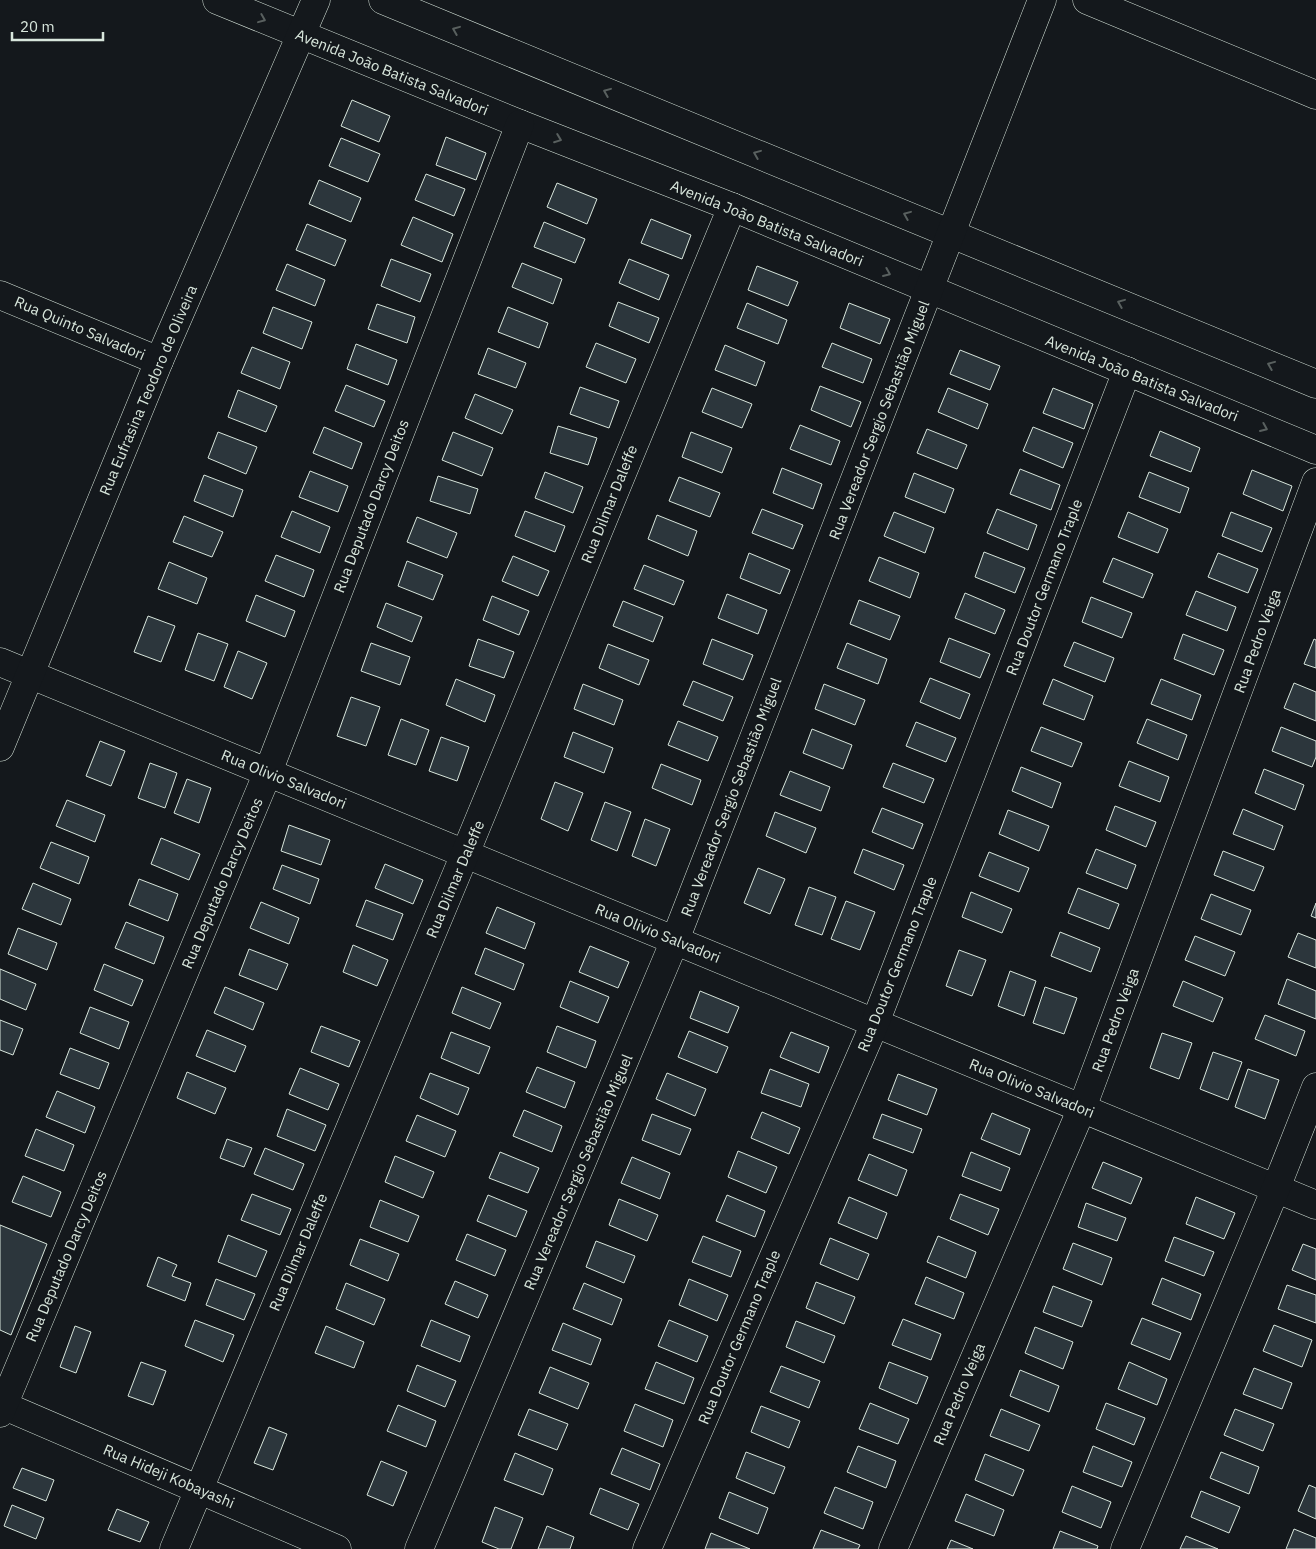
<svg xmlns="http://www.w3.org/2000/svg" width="1316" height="1549" font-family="'IBM Plex Sans',sans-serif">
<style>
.building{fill:#2c363c;stroke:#d8e6dc}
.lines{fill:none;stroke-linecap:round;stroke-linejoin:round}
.minor-casing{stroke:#d8e6dc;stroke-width:29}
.minor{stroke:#14181c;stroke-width:28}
.oneway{stroke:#59605f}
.labels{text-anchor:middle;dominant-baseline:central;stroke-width:4;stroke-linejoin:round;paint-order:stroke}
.street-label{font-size:15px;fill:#d8e6dc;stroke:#14181c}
</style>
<rect width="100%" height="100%" fill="#14181c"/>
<g class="building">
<polygon points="352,100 390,116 379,142 341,126"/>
<polygon points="446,137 486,153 476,180 436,165"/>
<polygon points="341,138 380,154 368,182 329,166"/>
<polygon points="426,174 465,189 454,216 415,200"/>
<polygon points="319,180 361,198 351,222 309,204"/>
<polygon points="557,183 597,199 587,224 547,207"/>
<polygon points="413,217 453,234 442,262 401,245"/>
<polygon points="651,219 691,235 682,259 641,243"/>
<polygon points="544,222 585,239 575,263 534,247"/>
<polygon points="307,224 346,240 335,266 296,250"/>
<polygon points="391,259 431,274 420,302 381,286"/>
<polygon points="629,259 669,275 659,300 619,283"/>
<polygon points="522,263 562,279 553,304 512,287"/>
<polygon points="287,264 325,280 315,306 276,290"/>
<polygon points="757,266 798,282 788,306 748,290"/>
<polygon points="618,302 659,318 649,343 609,326"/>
<polygon points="747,303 787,320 778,344 737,328"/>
<polygon points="849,303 890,319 880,344 840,328"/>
<polygon points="377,304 415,317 407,343 368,329"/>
<polygon points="273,307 312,322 302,349 263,333"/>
<polygon points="508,307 548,323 539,348 498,332"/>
<polygon points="596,343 636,359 626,383 586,367"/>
<polygon points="832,343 872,359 863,383 822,367"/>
<polygon points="356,344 397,360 388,385 347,369"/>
<polygon points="725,345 765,362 756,386 715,370"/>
<polygon points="252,347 290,362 280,389 241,373"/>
<polygon points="488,348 526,363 516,388 478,374"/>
<polygon points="960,350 1000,366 990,390 950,374"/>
<polygon points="346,385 385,401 374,427 335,411"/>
<polygon points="820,386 861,402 851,427 811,410"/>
<polygon points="580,387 619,401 609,428 570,414"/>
<polygon points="712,388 752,404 742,428 702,412"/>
<polygon points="948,388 988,404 978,429 938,412"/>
<polygon points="1053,388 1093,404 1084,429 1043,413"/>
<polygon points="238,390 277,406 266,432 228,417"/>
<polygon points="475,394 513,410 502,434 465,418"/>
<polygon points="800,425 840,441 831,465 790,449"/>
<polygon points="558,426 597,438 588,465 550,453"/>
<polygon points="324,427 362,443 352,469 313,453"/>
<polygon points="1033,427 1073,443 1063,468 1023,451"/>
<polygon points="927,429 967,445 957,469 917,453"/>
<polygon points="1160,431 1200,448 1191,472 1150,456"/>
<polygon points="218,432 257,447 246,474 208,458"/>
<polygon points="453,432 493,448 482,476 442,460"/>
<polygon points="691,432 732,448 722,473 682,457"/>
<polygon points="782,468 822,484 813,509 773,493"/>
<polygon points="1020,469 1060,485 1051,510 1010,494"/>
<polygon points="1252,470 1292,486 1283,511 1243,494"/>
<polygon points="310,471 348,486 338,512 299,497"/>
<polygon points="545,472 583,487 573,513 535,498"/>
<polygon points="1149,472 1189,488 1180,513 1139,497"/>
<polygon points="914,473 954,489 945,513 905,497"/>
<polygon points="204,475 243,490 233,517 194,501"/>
<polygon points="438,476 478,489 470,514 430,501"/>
<polygon points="679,477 720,493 710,517 669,501"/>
<polygon points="762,509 803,525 793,549 752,533"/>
<polygon points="997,509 1037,525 1028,550 987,533"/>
<polygon points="292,511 330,527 320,553 281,537"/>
<polygon points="525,511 565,526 555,552 515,536"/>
<polygon points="894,512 934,528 925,553 884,536"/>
<polygon points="1128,512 1168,529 1158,553 1118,537"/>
<polygon points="1231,512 1272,528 1262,552 1222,536"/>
<polygon points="657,515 697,531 688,556 648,539"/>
<polygon points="184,516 223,532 212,557 173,542"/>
<polygon points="417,517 457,533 447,558 407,542"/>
<polygon points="984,552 1025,568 1015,593 975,577"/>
<polygon points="749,553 790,570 780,594 740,578"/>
<polygon points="1218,553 1258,569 1248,593 1208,577"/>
<polygon points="276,555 314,570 304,597 265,581"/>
<polygon points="513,556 549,571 538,596 502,581"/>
<polygon points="879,557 919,573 910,598 869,581"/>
<polygon points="1113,558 1153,574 1143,598 1103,582"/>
<polygon points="407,561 443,575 433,600 398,586"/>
<polygon points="169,562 207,578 197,604 158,589"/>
<polygon points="644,565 684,581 674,605 634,589"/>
<polygon points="1196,591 1236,607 1227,631 1186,615"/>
<polygon points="965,593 1005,610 995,634 955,618"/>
<polygon points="727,594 767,610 758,634 718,618"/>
<polygon points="256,595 295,611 285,637 246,621"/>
<polygon points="492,596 529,611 519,635 483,620"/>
<polygon points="1091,597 1132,613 1122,638 1082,622"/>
<polygon points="859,600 900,616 890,640 850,624"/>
<polygon points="623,601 663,617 653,642 613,626"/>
<polygon points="386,603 422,617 412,642 377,627"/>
<polygon points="148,616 175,626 161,662 134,652"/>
<polygon points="198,633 228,644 214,681 185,670"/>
<polygon points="1183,634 1224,650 1214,675 1174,659"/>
<polygon points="949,638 990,654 980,678 940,662"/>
<polygon points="478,639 514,652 504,678 469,666"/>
<polygon points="712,639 753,655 743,680 703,664"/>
<polygon points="1314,639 1316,640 1316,668 1304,664"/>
<polygon points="1074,642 1114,658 1105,682 1064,666"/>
<polygon points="371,643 410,657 400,685 361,671"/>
<polygon points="847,643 887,659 878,684 837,668"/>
<polygon points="608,644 649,660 639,685 599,668"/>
<polygon points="238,651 267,663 252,699 224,687"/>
<polygon points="930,678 970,694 960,719 920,702"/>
<polygon points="456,679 495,695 485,722 446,705"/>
<polygon points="1053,679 1093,696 1084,720 1043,704"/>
<polygon points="1161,679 1201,695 1192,720 1151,704"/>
<polygon points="693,681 733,697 723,721 683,705"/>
<polygon points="1294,683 1316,692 1316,721 1284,708"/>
<polygon points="583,684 623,700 614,725 574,709"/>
<polygon points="824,684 865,700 855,725 815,709"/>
<polygon points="351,697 380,707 366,746 337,736"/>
<polygon points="401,719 429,730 416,765 388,755"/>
<polygon points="1147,719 1187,735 1178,760 1137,743"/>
<polygon points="678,721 718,737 708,761 668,745"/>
<polygon points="916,722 956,738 946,762 906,746"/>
<polygon points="1041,727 1082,743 1072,767 1031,751"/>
<polygon points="1281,727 1316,741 1316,757 1312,767 1272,751"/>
<polygon points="812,729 852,745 843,769 803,753"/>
<polygon points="573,732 613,748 604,773 564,757"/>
<polygon points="441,737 469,747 457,781 429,771"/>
<polygon points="100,741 125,751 111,786 86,776"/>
<polygon points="1129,761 1169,777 1160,802 1119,786"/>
<polygon points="150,763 177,773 165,808 138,798"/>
<polygon points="893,763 934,779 924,803 883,787"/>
<polygon points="661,764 701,780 692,805 652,788"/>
<polygon points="1021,767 1061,783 1052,808 1012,791"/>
<polygon points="1264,769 1304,785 1295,810 1255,793"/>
<polygon points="790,771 830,787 821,811 780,795"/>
<polygon points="187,779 211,788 199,823 174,813"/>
<polygon points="555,782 583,793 568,831 541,819"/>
<polygon points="67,800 105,815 95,842 56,826"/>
<polygon points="605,802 631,812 617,851 591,840"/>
<polygon points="1115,806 1156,822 1146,847 1106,830"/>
<polygon points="882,808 923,824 913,849 872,832"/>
<polygon points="1243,809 1283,826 1274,850 1233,834"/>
<polygon points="1008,810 1049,826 1039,851 999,834"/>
<polygon points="775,812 816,828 806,853 766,836"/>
<polygon points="645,819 670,829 656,866 632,856"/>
<polygon points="289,825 330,840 321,865 281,851"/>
<polygon points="161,838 200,854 189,880 151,864"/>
<polygon points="51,842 89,857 79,884 40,868"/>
<polygon points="863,849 904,865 894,890 854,873"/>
<polygon points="1096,849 1136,865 1127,889 1086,873"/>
<polygon points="1223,851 1264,867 1254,891 1214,875"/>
<polygon points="989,852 1029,868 1019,892 979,876"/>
<polygon points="385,864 423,880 413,904 375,888"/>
<polygon points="282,865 319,879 310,904 273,889"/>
<polygon points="758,868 785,879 770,914 744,903"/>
<polygon points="139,879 178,894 168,921 129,905"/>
<polygon points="33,883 71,899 61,925 22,909"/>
<polygon points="809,887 836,897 822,935 795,925"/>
<polygon points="1078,888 1119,904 1109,929 1068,913"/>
<polygon points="971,892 1012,909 1002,933 962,917"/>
<polygon points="1211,894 1251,910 1241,935 1201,919"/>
<polygon points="366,900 403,914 393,940 356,926"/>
<polygon points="846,901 875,912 860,950 831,939"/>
<polygon points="261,902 299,918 289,944 250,928"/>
<polygon points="1316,903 1316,918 1311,916"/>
<polygon points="497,907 535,923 525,949 486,933"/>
<polygon points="126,922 164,937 154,964 115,948"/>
<polygon points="18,928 57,943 47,970 8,954"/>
<polygon points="1060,932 1100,948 1091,972 1051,956"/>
<polygon points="1298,933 1316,940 1316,968 1288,957"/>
<polygon points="1195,936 1235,952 1225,976 1185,960"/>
<polygon points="353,945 388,960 377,986 343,972"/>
<polygon points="590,946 629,962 618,988 579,972"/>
<polygon points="485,948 524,964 514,990 475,974"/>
<polygon points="249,949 288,964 277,990 239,975"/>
<polygon points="959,950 986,960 972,996 946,986"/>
<polygon points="104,964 143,980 132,1006 94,990"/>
<polygon points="0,969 36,984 26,1010 0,999"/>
<polygon points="1010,971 1036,981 1024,1016 998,1006"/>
<polygon points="1287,979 1316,991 1316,1019 1278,1004"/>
<polygon points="570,981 609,997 598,1023 560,1007"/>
<polygon points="1183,981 1223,998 1213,1022 1173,1006"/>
<polygon points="225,987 264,1003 253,1030 214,1013"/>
<polygon points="462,987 501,1003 490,1029 452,1013"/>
<polygon points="1045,987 1077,998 1064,1034 1033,1023"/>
<polygon points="700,991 739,1007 728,1033 690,1018"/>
<polygon points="90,1007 129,1022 119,1049 80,1033"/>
<polygon points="1265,1015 1305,1031 1296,1056 1255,1039"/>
<polygon points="0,1020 23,1029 13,1055 0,1050"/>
<polygon points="321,1026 360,1041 349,1067 311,1052"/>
<polygon points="557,1026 596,1041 586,1068 547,1052"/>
<polygon points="207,1030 246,1046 235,1072 196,1056"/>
<polygon points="689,1031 728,1047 717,1073 678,1057"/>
<polygon points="451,1032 490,1047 479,1074 441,1058"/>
<polygon points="791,1032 829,1047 819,1073 780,1057"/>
<polygon points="1162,1033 1192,1043 1179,1079 1150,1068"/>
<polygon points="70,1048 109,1063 99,1089 60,1074"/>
<polygon points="1213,1052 1242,1062 1228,1100 1200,1089"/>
<polygon points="537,1067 575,1082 565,1108 526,1092"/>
<polygon points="300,1068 339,1084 328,1110 289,1094"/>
<polygon points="770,1069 809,1084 801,1107 761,1093"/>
<polygon points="1248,1069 1279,1080 1265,1119 1235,1107"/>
<polygon points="187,1072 226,1088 215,1114 177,1098"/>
<polygon points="430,1073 469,1088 458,1115 420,1098"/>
<polygon points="667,1073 706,1089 695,1116 656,1099"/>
<polygon points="898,1074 937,1089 927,1115 888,1100"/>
<polygon points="57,1091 95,1107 85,1133 46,1117"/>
<polygon points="287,1109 326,1125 315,1151 277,1136"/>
<polygon points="524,1110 562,1126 552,1152 513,1136"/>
<polygon points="762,1112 800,1128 789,1154 751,1138"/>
<polygon points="992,1113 1030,1129 1020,1155 981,1139"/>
<polygon points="652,1114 691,1129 680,1155 642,1140"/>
<polygon points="882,1114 922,1129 913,1153 873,1138"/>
<polygon points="417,1115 456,1131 445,1157 406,1141"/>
<polygon points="36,1129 74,1145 64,1171 25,1156"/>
<polygon points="227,1139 252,1148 244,1167 220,1158"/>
<polygon points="265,1148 304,1164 293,1190 254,1174"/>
<polygon points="738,1151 777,1167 766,1193 728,1177"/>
<polygon points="500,1152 539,1168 528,1193 489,1178"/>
<polygon points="971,1152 1010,1168 1001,1191 962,1176"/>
<polygon points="869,1154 907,1170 897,1196 858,1180"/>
<polygon points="395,1156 434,1172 423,1198 385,1182"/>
<polygon points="632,1157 670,1173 660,1199 621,1183"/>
<polygon points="1103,1162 1142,1178 1131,1204 1092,1188"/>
<polygon points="23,1176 61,1192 51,1217 12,1202"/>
<polygon points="252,1194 291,1209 280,1235 241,1220"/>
<polygon points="960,1194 999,1209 988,1235 950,1219"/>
<polygon points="488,1195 527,1211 516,1237 477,1221"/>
<polygon points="727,1195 765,1211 755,1237 716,1221"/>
<polygon points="849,1197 887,1213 877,1239 838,1223"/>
<polygon points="1196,1197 1235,1213 1224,1239 1186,1224"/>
<polygon points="619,1199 658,1215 647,1241 609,1225"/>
<polygon points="380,1200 419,1216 408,1242 370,1227"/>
<polygon points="1086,1203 1126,1218 1117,1241 1078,1227"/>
<polygon points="0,1225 47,1244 11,1335 0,1330"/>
<polygon points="467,1234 506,1250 495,1276 456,1260"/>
<polygon points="228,1235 267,1251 256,1277 218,1262"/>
<polygon points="703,1236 741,1251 731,1277 692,1262"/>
<polygon points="938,1236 976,1252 966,1278 927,1262"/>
<polygon points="1174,1237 1214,1252 1204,1276 1165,1261"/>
<polygon points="830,1238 869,1254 858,1280 820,1264"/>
<polygon points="360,1239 399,1254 388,1281 350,1265"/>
<polygon points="596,1241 635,1256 624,1283 586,1267"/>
<polygon points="1073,1243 1112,1258 1102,1285 1063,1269"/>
<polygon points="1303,1244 1316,1249 1316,1280 1292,1270"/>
<polygon points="158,1257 177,1265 172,1276 191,1283 185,1301 147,1286"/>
<polygon points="926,1277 964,1293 954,1319 915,1304"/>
<polygon points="1162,1278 1201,1294 1191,1320 1152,1304"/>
<polygon points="216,1279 255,1294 244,1320 206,1305"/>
<polygon points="689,1279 728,1295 717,1321 679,1305"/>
<polygon points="455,1281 488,1295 478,1318 445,1304"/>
<polygon points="816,1282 855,1297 844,1324 806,1308"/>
<polygon points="346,1283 385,1299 374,1325 336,1309"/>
<polygon points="584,1283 622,1299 612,1325 573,1309"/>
<polygon points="1287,1285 1316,1295 1316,1323 1278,1309"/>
<polygon points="1053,1286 1092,1301 1082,1327 1043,1312"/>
<polygon points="1142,1318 1181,1333 1170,1360 1131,1344"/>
<polygon points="903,1319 941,1334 931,1360 892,1345"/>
<polygon points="195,1320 234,1335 223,1362 185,1346"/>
<polygon points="431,1320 470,1336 460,1362 421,1346"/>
<polygon points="669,1320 708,1336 697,1362 658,1346"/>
<polygon points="796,1321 835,1336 824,1363 786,1347"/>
<polygon points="563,1323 601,1339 591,1365 552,1350"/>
<polygon points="1274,1325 1312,1340 1302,1367 1263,1351"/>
<polygon points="75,1326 91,1332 76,1373 60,1367"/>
<polygon points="326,1326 364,1342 354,1368 315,1353"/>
<polygon points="1035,1327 1073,1342 1063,1369 1025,1353"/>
<polygon points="141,1362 166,1371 153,1405 128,1396"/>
<polygon points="656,1362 694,1378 684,1404 645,1389"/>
<polygon points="889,1362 928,1377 917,1404 879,1388"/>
<polygon points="1129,1362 1167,1379 1157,1405 1118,1389"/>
<polygon points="417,1365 456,1381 445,1407 407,1391"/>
<polygon points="781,1366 820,1381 809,1408 770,1392"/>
<polygon points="550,1367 589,1383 578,1409 539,1393"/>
<polygon points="1254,1368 1292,1383 1282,1409 1243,1394"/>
<polygon points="1020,1370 1059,1386 1049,1412 1010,1396"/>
<polygon points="870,1403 909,1419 898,1444 859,1429"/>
<polygon points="1106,1403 1145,1418 1134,1445 1096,1429"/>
<polygon points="635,1404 673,1420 663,1447 624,1431"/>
<polygon points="398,1405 436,1421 426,1447 387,1431"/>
<polygon points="761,1406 800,1421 789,1448 751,1432"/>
<polygon points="529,1409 568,1424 557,1450 518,1435"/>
<polygon points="1001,1409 1040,1425 1029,1451 990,1436"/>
<polygon points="1235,1409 1274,1424 1263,1451 1224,1435"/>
<polygon points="269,1427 287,1434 273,1470 254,1463"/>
<polygon points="858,1446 896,1461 886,1488 847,1472"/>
<polygon points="1093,1446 1132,1462 1122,1487 1083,1472"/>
<polygon points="622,1448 660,1464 650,1490 611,1474"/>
<polygon points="746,1452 785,1467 774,1494 736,1478"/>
<polygon points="1221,1452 1259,1467 1249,1494 1210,1478"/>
<polygon points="515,1453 553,1469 543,1495 504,1480"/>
<polygon points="985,1454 1024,1470 1013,1496 975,1480"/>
<polygon points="381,1461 407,1472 393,1506 367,1495"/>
<polygon points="22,1468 54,1480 46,1501 13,1488"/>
<polygon points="1309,1485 1316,1488 1316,1519 1298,1511"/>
<polygon points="1072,1486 1111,1502 1101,1528 1062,1512"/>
<polygon points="835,1487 873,1502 863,1529 824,1513"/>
<polygon points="600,1488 639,1504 628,1530 590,1514"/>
<polygon points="1201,1491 1240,1507 1229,1533 1191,1517"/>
<polygon points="729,1492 768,1508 758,1534 719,1518"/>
<polygon points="966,1494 1004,1510 994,1536 955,1521"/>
<polygon points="12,1505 44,1518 36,1539 4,1526"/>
<polygon points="495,1507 523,1518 511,1549 499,1549 482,1542"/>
<polygon points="117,1509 149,1522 140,1542 108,1530"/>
<polygon points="547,1526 574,1537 570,1549 538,1549"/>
<polygon points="1294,1529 1316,1538 1316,1549 1286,1549"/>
<polygon points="821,1530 860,1545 858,1549 813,1549"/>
<polygon points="1060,1531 1098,1546 1097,1549 1053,1549"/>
<polygon points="711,1533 750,1549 705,1549"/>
<polygon points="1186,1536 1218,1549 1180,1549"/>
<polygon points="951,1540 973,1549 947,1549"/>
</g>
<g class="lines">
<g class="minor-casing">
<g id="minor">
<polyline points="217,0 520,124 732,207 1316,450"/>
<polyline points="383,0 1316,384"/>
<polyline points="1087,0 1316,95"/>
<polyline points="0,295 159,361"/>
<polyline points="0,662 1316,1205"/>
<polyline points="0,747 159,361 316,0"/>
<polyline points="0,1404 337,1549"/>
<polyline points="0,1413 268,772 520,124"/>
<polyline points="174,1549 465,854 732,207"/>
<polyline points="419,1549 675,940 1042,0"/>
<polyline points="647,1549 875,1023 1127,371"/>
<polyline points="893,1549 1082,1108 1316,482"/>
<polyline points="1125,1549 1276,1188 1316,1087"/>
</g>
</g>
<use href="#minor" class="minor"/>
</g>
<defs><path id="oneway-chevron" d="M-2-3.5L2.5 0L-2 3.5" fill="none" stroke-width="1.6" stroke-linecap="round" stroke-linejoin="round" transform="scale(1.25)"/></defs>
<g class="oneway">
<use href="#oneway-chevron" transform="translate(262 19) rotate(22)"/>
<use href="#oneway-chevron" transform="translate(456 30) rotate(-158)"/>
<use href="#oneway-chevron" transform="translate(607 92) rotate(-158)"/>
<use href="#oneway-chevron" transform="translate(558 139) rotate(21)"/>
<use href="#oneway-chevron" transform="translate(757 154) rotate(-158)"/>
<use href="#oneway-chevron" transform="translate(907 215) rotate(-158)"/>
<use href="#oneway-chevron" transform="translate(887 273) rotate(23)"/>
<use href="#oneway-chevron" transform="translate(1121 303) rotate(-158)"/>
<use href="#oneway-chevron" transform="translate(1271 365) rotate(-158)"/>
<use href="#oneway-chevron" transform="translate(1264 428) rotate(23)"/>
</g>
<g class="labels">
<g class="street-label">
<text transform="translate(392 72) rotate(22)">Avenida João Batista Salvadori</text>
<text transform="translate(767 223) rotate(22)">Avenida João Batista Salvadori</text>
<text transform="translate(80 328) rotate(23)">Rua Quinto Salvadori</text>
<text transform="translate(1142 378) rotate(22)">Avenida João Batista Salvadori</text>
<text transform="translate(148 390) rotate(-67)">Rua Eufrasina Teodoro de Oliveira</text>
<text transform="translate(879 420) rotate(-69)">Rua Vereador Sergio Sebastião Miguel</text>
<text transform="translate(609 504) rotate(-68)">Rua Dilmar Daleffe</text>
<text transform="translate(371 506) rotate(-69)">Rua Deputado Darcy Deitos</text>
<text transform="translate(1044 587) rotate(-69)">Rua Doutor Germano Traple</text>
<text transform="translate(1257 641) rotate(-70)">Rua Pedro Veiga</text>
<text transform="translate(284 779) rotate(22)">Rua Olivio Salvadori</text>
<text transform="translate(731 797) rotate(-69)">Rua Vereador Sergio Sebastião Miguel</text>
<text transform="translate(455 879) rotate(-67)">Rua Dilmar Daleffe</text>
<text transform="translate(222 883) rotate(-67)">Rua Deputado Darcy Deitos</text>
<text transform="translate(658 933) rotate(22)">Rua Olivio Salvadori</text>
<text transform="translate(897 964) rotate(-68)">Rua Doutor Germano Traple</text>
<text transform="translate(1115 1020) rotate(-70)">Rua Pedro Veiga</text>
<text transform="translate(1032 1088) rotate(22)">Rua Olivio Salvadori</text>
<text transform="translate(578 1172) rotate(-67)">Rua Vereador Sergio Sebastião Miguel</text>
<text transform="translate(298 1252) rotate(-67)">Rua Dilmar Daleffe</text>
<text transform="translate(66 1256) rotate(-67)">Rua Deputado Darcy Deitos</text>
<text transform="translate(739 1337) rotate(-67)">Rua Doutor Germano Traple</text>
<text transform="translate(959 1394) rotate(-67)">Rua Pedro Veiga</text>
<text transform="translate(169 1476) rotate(23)">Rua Hideji Kobayashi</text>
</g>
</g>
<path d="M12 32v8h91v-8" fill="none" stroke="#d8e6dc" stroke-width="2.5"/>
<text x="20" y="32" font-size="15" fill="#d8e6dc" stroke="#14181c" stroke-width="4" paint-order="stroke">20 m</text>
</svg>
